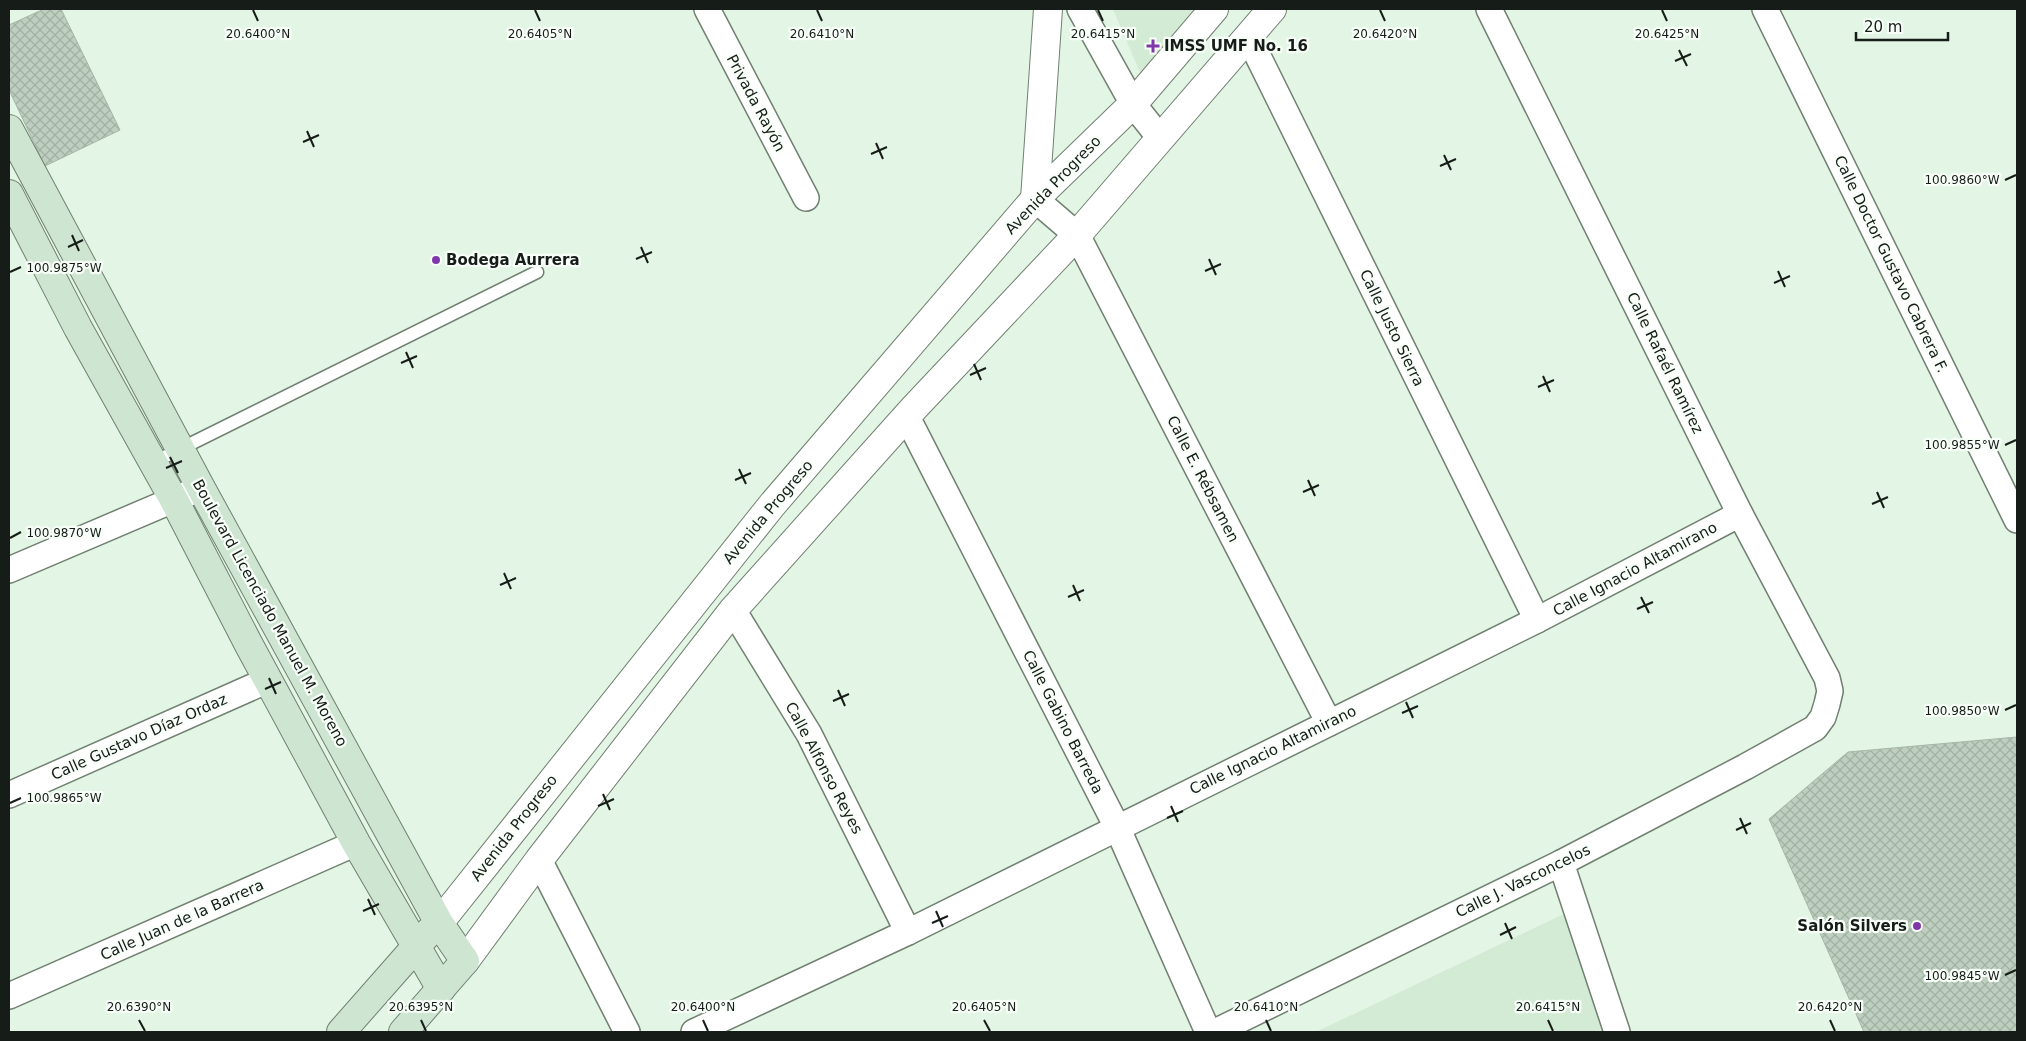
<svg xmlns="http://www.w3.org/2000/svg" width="2026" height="1041" font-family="'DejaVu Sans',sans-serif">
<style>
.built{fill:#d3ead4}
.building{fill:url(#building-cross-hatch);stroke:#a6b7a7}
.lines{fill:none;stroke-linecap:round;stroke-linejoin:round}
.service-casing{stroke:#708071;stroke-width:15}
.minor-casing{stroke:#708071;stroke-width:28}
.tertiary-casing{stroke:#708071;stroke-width:30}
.secondary-casing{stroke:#708071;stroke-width:30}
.service{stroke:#fff;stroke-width:12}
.minor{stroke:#fff;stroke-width:25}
.tertiary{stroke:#fff;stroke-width:28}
.secondary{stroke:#cee5d2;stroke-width:28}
.ticks{fill:none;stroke:#161c17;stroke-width:2}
.poi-dot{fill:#7f37a9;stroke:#f8fff8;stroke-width:2}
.labels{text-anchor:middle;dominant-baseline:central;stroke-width:4.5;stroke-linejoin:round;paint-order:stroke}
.poi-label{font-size:15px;font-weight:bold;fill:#161c17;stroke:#f8fff8;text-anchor:start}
.street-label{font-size:15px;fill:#161c17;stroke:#f8fff8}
.ticks-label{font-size:12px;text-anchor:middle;fill:#161c17;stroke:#f8fff8;stroke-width:4.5;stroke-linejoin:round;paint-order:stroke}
</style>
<defs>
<pattern id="building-cross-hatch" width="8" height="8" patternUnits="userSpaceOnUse" patternTransform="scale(1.25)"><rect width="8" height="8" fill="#bdcfbf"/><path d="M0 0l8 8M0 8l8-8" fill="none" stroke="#a2b1a3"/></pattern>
</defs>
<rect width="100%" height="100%" fill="#e3f5e4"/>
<g class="built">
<polygon points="1113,9 1208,9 1145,84"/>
<polygon points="1564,914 1608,1032 1316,1032"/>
</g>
<g class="building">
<polygon points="44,9 61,9 120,130 45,166 9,90 9,25"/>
<polygon points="2017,737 2017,1032 1864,1032 1769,819 1848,752"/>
</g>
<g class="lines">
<g class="service-casing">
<polyline id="service" points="152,463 537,272"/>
</g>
<g class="minor-casing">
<g id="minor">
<polyline points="707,9 806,198"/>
<polyline points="1080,9 1133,104 1160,138"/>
<polyline points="1765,9 2017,520"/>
<polyline points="1248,36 1537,620"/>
<polyline points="1035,199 1077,235 1329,723"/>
<polyline points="907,417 1117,827 1208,1032"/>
<polyline points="9,570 201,488"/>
<polyline points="733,610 809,734 908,932"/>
<polyline points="9,795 268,680"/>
<polyline points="539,860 627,1032"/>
<polyline points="1561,863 1617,1032"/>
<polyline points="9,996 356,843"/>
<polyline points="694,1032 908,932 1537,620 1740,514"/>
<polyline points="1215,1032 1561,863 1745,767 1815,728 1823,717 1827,704 1830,691 1827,678 1740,514 1489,9"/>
</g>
</g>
<g class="tertiary-casing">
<g id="tertiary">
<polyline points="1035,199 1048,9"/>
<polyline points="439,923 772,505 1035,199 1133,104 1214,9"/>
<polyline points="465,961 539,860 733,610 914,408 1077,235 1272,9"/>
</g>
</g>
<g class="secondary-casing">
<g id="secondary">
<polyline points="9,129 201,488 439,923 465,961 403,1032"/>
<polyline points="9,194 78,328 174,500 249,645 356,843 441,989"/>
<polyline points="341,1032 429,932"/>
</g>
</g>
<use href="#service" class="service"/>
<use href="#minor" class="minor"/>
<use href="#tertiary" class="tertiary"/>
<use href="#secondary" class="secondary"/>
</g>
<path class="ticks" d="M253 10 258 21M535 10 540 21M817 10 822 21M1098 10 1103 21M1380 10 1385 21M1662 10 1667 21M1679 50 1687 66M1675 61 1691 54M307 131 314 147M303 142 319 135M876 143 883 159M871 154 887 147M1444 155 1451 170M1440 166 1456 159M2005 180 2016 175M72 235 79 251M68 247 83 240M641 247 648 263M636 259 652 252M1209 259 1216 275M1205 271 1221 264M1778 271 1785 287M10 272 21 267M1774 283 1790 276M406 352 413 368M401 363 417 356M974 364 981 380M970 375 986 368M1543 376 1550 392M1538 387 1554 380M2005 445 2016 440M170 457 178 473M166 468 182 461M739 469 746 484M735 480 751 473M1308 480 1315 496M1303 492 1319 485M1877 492 1884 508M1872 504 1888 497M10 538 21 532M504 573 511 589M500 585 516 578M1073 585 1080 601M1068 597 1084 590M1641 597 1649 613M1637 609 1653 602M269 678 276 694M265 689 281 682M838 690 845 706M833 701 849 694M1406 702 1413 718M2005 710 2016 705M1402 713 1418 706M603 794 610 810M10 803 21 798M598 806 614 799M1171 806 1178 822M1167 818 1183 811M1740 818 1747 834M1736 830 1751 823M368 899 375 915M363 911 379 904M936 911 943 927M932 923 948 916M1505 923 1512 939M1500 935 1516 927M2005 975 2016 970M139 1020 145 1031M421 1020 426 1031M703 1020 708 1031M984 1020 990 1031M1266 1020 1271 1031M1548 1020 1553 1031M1830 1020 1835 1031"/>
<g class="poi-dot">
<path d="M1150.5 38.5h5v5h5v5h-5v5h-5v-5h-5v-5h5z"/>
<circle cx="436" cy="260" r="5"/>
<circle cx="1917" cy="926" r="5"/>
</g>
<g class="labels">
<g class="poi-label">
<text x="1164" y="46">IMSS UMF No. 16</text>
<text x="446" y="260">Bodega Aurrera</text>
<text x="1907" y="926" text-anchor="end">Salón Silvers</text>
</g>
<g class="street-label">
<text transform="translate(756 103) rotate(62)">Privada Rayón</text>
<text transform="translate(1053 185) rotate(-46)">Avenida Progreso</text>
<text transform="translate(1891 264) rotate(64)">Calle Doctor Gustavo Cabrera F.</text>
<text transform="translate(1392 328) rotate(64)">Calle Justo Sierra</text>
<text transform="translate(1665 363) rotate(64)">Calle Rafaél Ramírez</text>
<text transform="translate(1203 479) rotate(63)">Calle E. Rébsamen</text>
<text transform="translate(768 512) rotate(-50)">Avenida Progreso</text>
<text transform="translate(1635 569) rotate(-28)">Calle Ignacio Altamirano</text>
<text transform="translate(270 613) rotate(61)">Boulevard Licenciado Manuel M. Moreno</text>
<text transform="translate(1063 722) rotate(63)">Calle Gabino Barreda</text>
<text transform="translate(139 737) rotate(-24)">Calle Gustavo Díaz Ordaz</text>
<text transform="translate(1273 750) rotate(-26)">Calle Ignacio Altamirano</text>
<text transform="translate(824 768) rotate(62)">Calle Alfonso Reyes</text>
<text transform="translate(514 828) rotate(-52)">Avenida Progreso</text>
<text transform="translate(1523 881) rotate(-26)">Calle J. Vasconcelos</text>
<text transform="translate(182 920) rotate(-24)">Calle Juan de la Barrera</text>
</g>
</g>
<g class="ticks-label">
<text x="822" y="38">20.6410°N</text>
<text x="1103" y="38">20.6415°N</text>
<text x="258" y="38">20.6400°N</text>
<text x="540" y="38">20.6405°N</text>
<text x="1385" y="38">20.6420°N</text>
<text x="1667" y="38">20.6425°N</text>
<text x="1962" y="184">100.9860°W</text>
<text x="64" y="272">100.9875°W</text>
<text x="1962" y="449">100.9855°W</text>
<text x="64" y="537">100.9870°W</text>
<text x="1962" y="715">100.9850°W</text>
<text x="64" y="802">100.9865°W</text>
<text x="1962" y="980">100.9845°W</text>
<text x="139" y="1011">20.6390°N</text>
<text x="421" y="1011">20.6395°N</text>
<text x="703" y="1011">20.6400°N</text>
<text x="984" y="1011">20.6405°N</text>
<text x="1266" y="1011">20.6410°N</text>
<text x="1548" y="1011">20.6415°N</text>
<text x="1830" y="1011">20.6420°N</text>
</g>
<rect width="2026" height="1041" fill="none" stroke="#161c17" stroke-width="20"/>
<path d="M1856 32v8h92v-8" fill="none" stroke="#161c17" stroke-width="2.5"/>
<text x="1864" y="32" font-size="15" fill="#161c17" stroke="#f8fff8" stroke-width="4" paint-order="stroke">20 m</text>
</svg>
